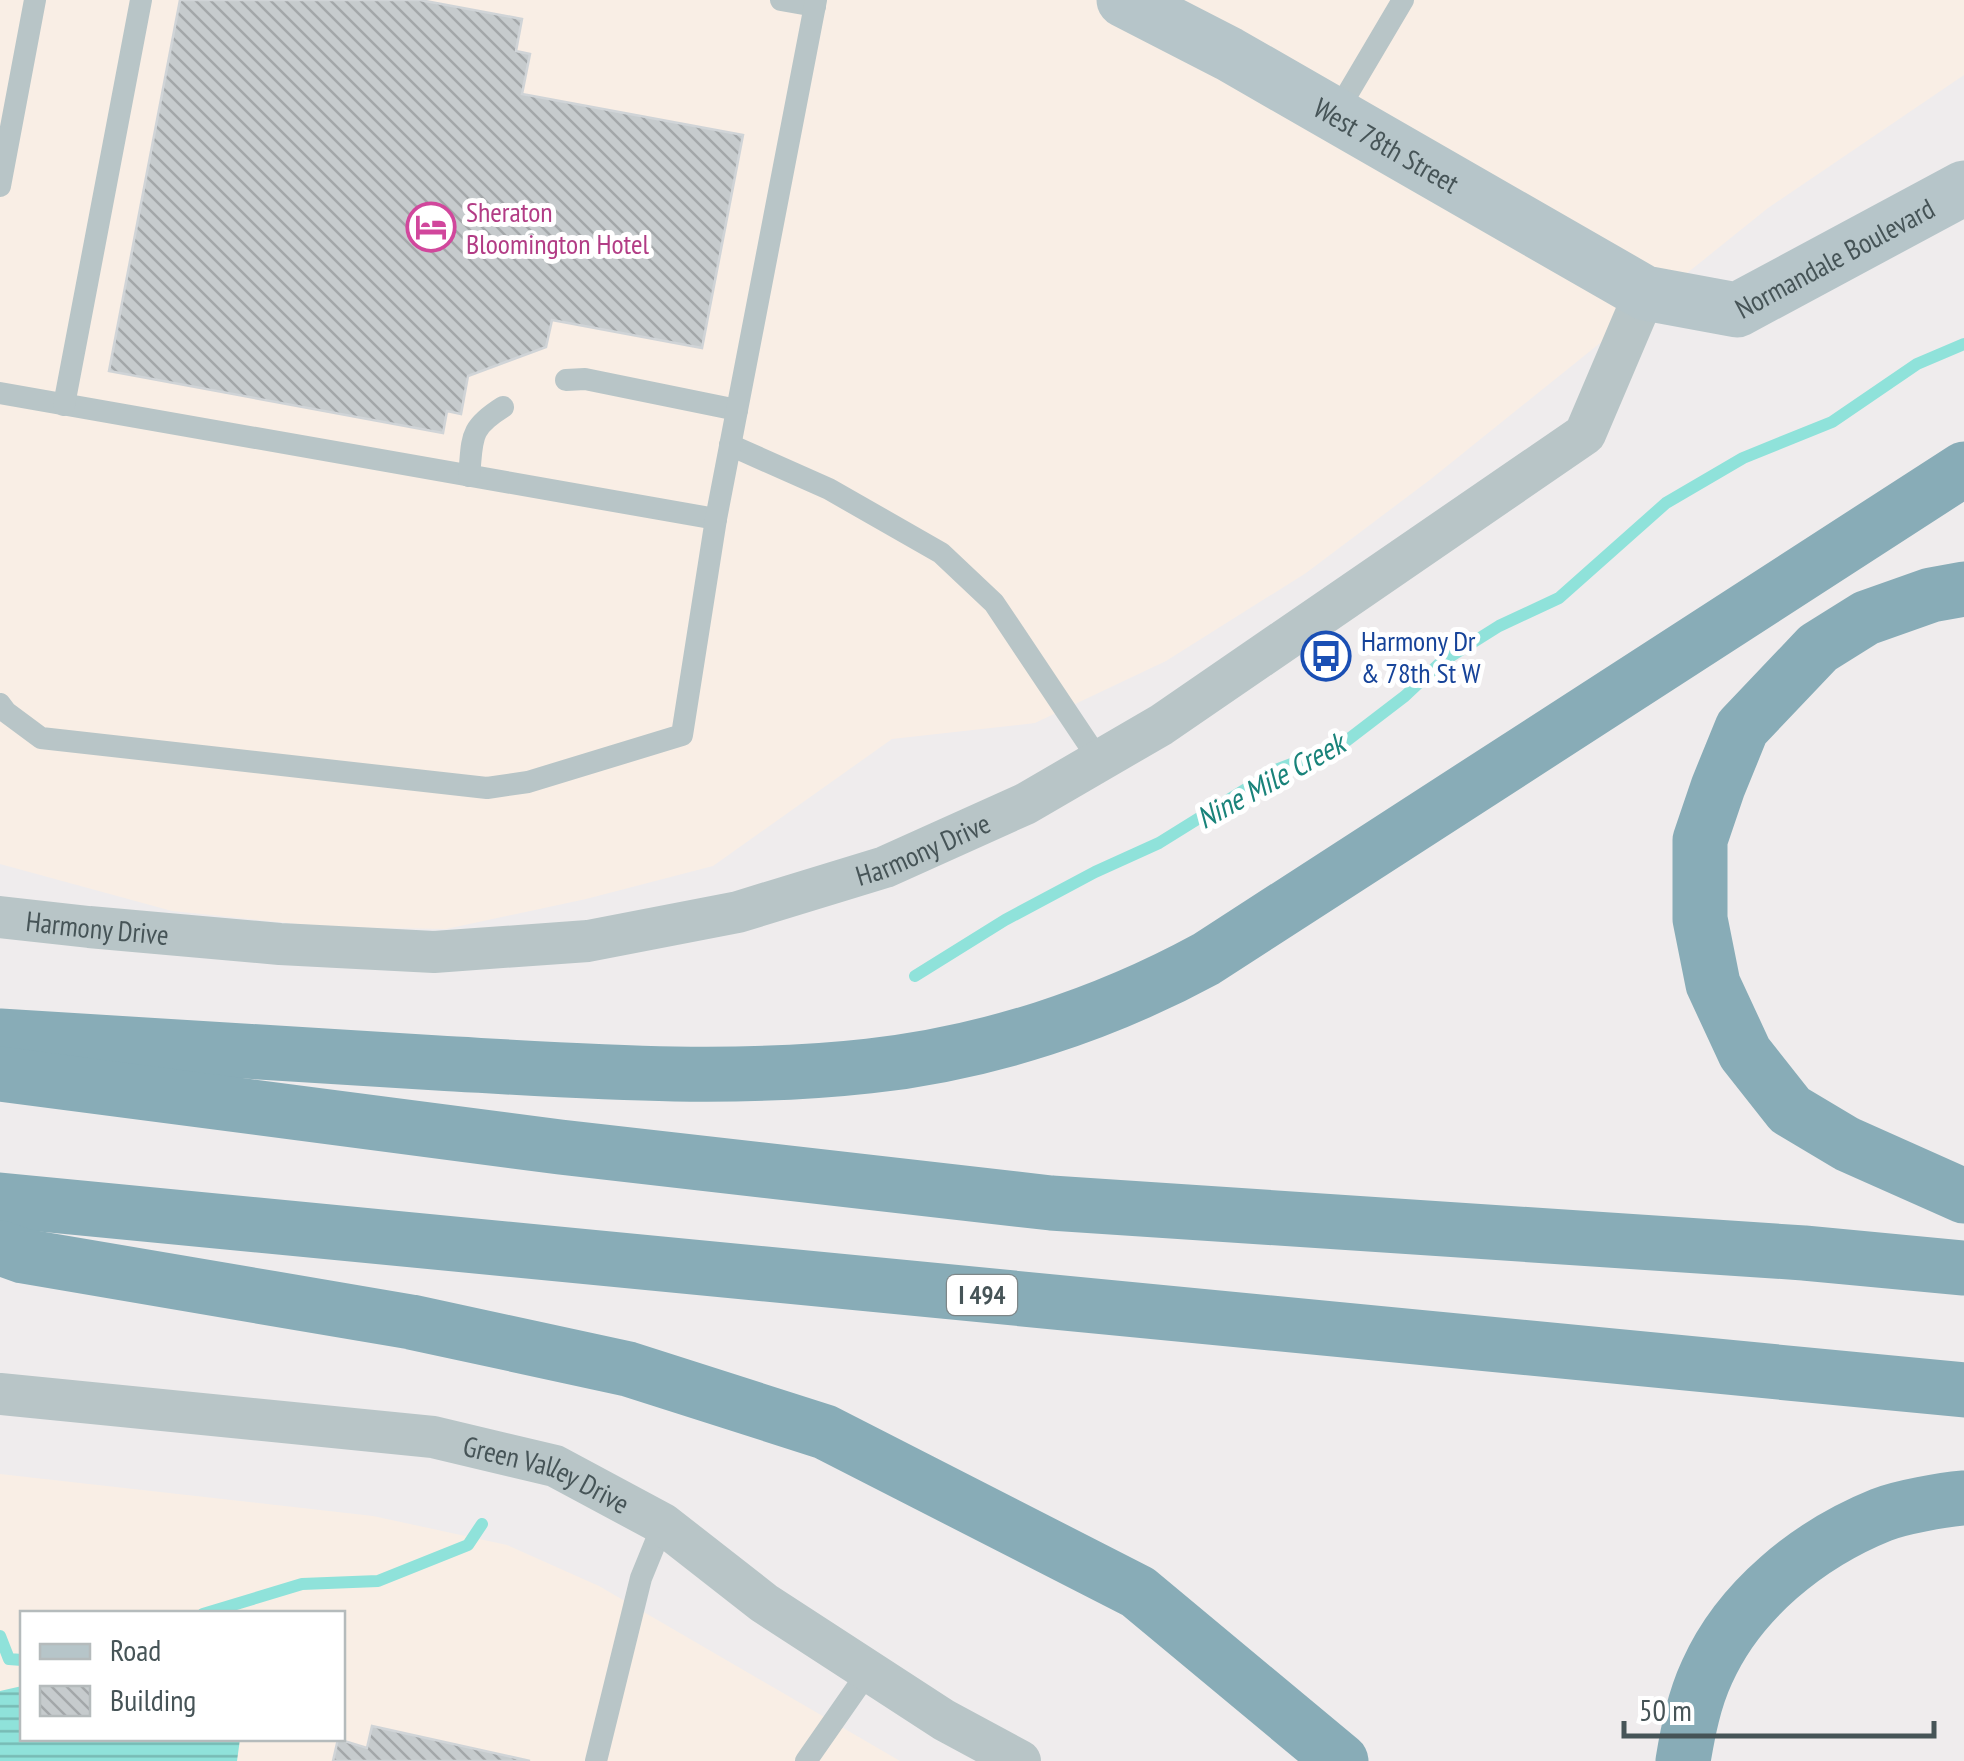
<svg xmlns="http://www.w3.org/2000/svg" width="1964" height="1761" font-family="'PT Sans Narrow',sans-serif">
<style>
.commercial{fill:#f9eee5;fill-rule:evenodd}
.water{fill:url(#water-rules)}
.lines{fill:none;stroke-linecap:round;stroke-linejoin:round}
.stream{stroke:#8fe2da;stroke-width:12}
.building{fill:url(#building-back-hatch);stroke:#d0d4d7;stroke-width:2.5}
.lane{stroke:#b8c5c7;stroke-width:22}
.street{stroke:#b8c5c7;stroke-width:42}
.secondary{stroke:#b6c5c9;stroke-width:55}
.highway{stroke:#88acb7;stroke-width:55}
.labels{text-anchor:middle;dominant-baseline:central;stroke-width:10;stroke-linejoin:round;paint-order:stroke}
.shield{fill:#fff;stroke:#7e8789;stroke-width:2.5}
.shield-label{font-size:25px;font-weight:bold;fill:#465457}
.street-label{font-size:28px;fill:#465457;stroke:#fff}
.hotel-label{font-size:28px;fill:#b23c85;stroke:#fff;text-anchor:start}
.transit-label{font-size:28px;fill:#164399;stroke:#fff;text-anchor:start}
.water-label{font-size:30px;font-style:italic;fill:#19837a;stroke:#fff}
</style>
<defs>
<pattern id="water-rules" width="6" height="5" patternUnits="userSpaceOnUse" patternTransform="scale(2.5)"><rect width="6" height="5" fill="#8fe2da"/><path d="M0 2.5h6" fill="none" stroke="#77bab4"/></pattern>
<pattern id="building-back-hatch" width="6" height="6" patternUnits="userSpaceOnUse" patternTransform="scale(2.5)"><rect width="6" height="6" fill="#c6cbcd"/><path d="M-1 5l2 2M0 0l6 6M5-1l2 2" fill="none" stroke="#a3a7a9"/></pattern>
</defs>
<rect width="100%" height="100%" fill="#efeced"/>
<g class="commercial">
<polygon points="0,0 1964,0 1964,75 1768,208 1431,479 1306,573 1166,661 1035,723 892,739 713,866 586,899 446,929 327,927 172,911 0,864"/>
<path d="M0 1474 373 1516 507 1545 599 1586 900 1761H0ZM22 1614H342V1738H22Z"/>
</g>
<polygon class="water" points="22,1686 22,1738 240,1739 237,1761 0,1761 0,1691"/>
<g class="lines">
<g class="stream">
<polyline points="915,976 1005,920 1095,872 1159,843 1278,769 1341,745 1405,696 1440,663 1499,626 1559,598 1666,503 1743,458 1832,422 1917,364 1964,344"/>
<polyline points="203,1614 302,1584 378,1581 468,1545 482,1524"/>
<polyline points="0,1636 9,1659 22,1660"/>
</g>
</g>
<g class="building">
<polygon points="180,0 420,0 522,19 516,51 530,54 522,94 743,135 702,348 552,320 546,347 468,376 461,414 447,411 443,433 109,371"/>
<polygon points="372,1726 530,1761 333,1761 338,1739 367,1748"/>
</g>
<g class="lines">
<g class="lane">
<polyline points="781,0 815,6"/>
<polyline points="1335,115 1403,0"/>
<polyline points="0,186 35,0"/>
<polyline points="566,380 585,379 737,410"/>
<polyline points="0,393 716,519"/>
<polyline points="64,405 141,0"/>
<polyline points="730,445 829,489 941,553 994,603 1099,760"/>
<path d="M469 476C473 438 468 429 503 407"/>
<polyline points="0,704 6,712 41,738 487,788 528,782 682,735 716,519 816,0"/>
<polyline points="596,1761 641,1578 663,1524"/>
<polyline points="806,1761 868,1672"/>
</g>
<g class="street">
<path id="s1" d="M0 917 89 927 280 944 434 952 588 941 738 912 885 867 1025 804 1161 725 1585 434 1645 293"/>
<path id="s2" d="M0 1394 433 1437 555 1466 663 1524 764 1603 944 1720 1020 1761"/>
</g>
<path class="secondary" id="s3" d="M1124 0 1229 54 1645 293 1737 310 1964 188"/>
<g class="highway">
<polyline points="1964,589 1931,595 1866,618 1818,648 1742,728 1718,787 1700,840 1700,919 1713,984 1745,1053 1790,1110 1847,1144 1964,1196"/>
<path d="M0 1036C146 1045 292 1054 438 1063 581 1071 726 1082 869 1066 987 1053 1103 1015 1206 959L1964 469"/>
<polyline points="0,1074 560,1147 1051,1203 1804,1253 1964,1268"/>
<polyline points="0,1200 1964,1390"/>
<polyline points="0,1248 23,1256 411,1322 628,1369 825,1432 1138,1592 1341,1761"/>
<path d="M1683 1761C1688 1731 1694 1700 1707 1672 1739 1600 1809 1544 1881 1515 1901 1507 1942 1500 1964 1498"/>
</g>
</g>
<defs>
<g id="hotel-ring" transform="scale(2.5)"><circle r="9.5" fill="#fff" stroke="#d1479c" stroke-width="1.5"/><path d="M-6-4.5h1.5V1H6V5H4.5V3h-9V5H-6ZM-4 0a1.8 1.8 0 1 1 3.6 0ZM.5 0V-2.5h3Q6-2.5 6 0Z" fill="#d1479c"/></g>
<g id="bus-ring" transform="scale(2.5)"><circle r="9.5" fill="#fff" stroke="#1a4fb4" stroke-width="1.5"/><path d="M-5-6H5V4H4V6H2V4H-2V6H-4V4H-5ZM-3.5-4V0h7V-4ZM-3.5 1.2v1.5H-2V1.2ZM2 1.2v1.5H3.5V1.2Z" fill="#1a4fb4"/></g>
</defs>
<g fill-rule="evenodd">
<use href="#hotel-ring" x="431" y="227"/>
<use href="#bus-ring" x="1326" y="656"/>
</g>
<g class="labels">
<rect class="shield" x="947" y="1275" width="70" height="40" rx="8"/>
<g class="shield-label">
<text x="982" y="1295">I 494</text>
</g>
<g class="street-label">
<text stroke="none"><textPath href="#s3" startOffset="300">West 78th Street</textPath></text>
<text stroke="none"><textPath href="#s3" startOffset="802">Normandale Boulevard</textPath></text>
<text stroke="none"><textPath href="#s1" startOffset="938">Harmony Drive</textPath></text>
<text stroke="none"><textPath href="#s1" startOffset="98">Harmony Drive</textPath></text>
<text stroke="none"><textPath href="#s2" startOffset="555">Green Valley Drive</textPath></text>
</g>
<g class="hotel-label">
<text x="466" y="211">Sheraton<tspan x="466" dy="32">Bloomington Hotel</tspan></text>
</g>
<g class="transit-label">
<text x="1361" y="640">Harmony Dr<tspan x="1361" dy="32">&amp; 78th St W</tspan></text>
</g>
<g class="water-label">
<text transform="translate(1270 780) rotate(-29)">Nine Mile Creek</text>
</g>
</g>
<rect x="20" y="1611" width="325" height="130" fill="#ffffff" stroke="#b5bbbc" stroke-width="2.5"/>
<rect x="40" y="1644" width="50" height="15" fill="#b6c5c9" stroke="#b5bbbc" stroke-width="2.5"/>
<text x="110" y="1661" font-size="30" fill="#465457">Road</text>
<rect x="40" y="1686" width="50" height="30" fill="url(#building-back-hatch)" stroke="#b5bbbc" stroke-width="2.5"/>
<text x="110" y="1711" font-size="30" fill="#465457">Building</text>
<path d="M1624 1721v15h310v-15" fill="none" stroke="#465457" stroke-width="5"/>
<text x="1639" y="1721" font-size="30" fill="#465457" stroke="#ffffff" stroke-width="8" paint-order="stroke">50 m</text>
</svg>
